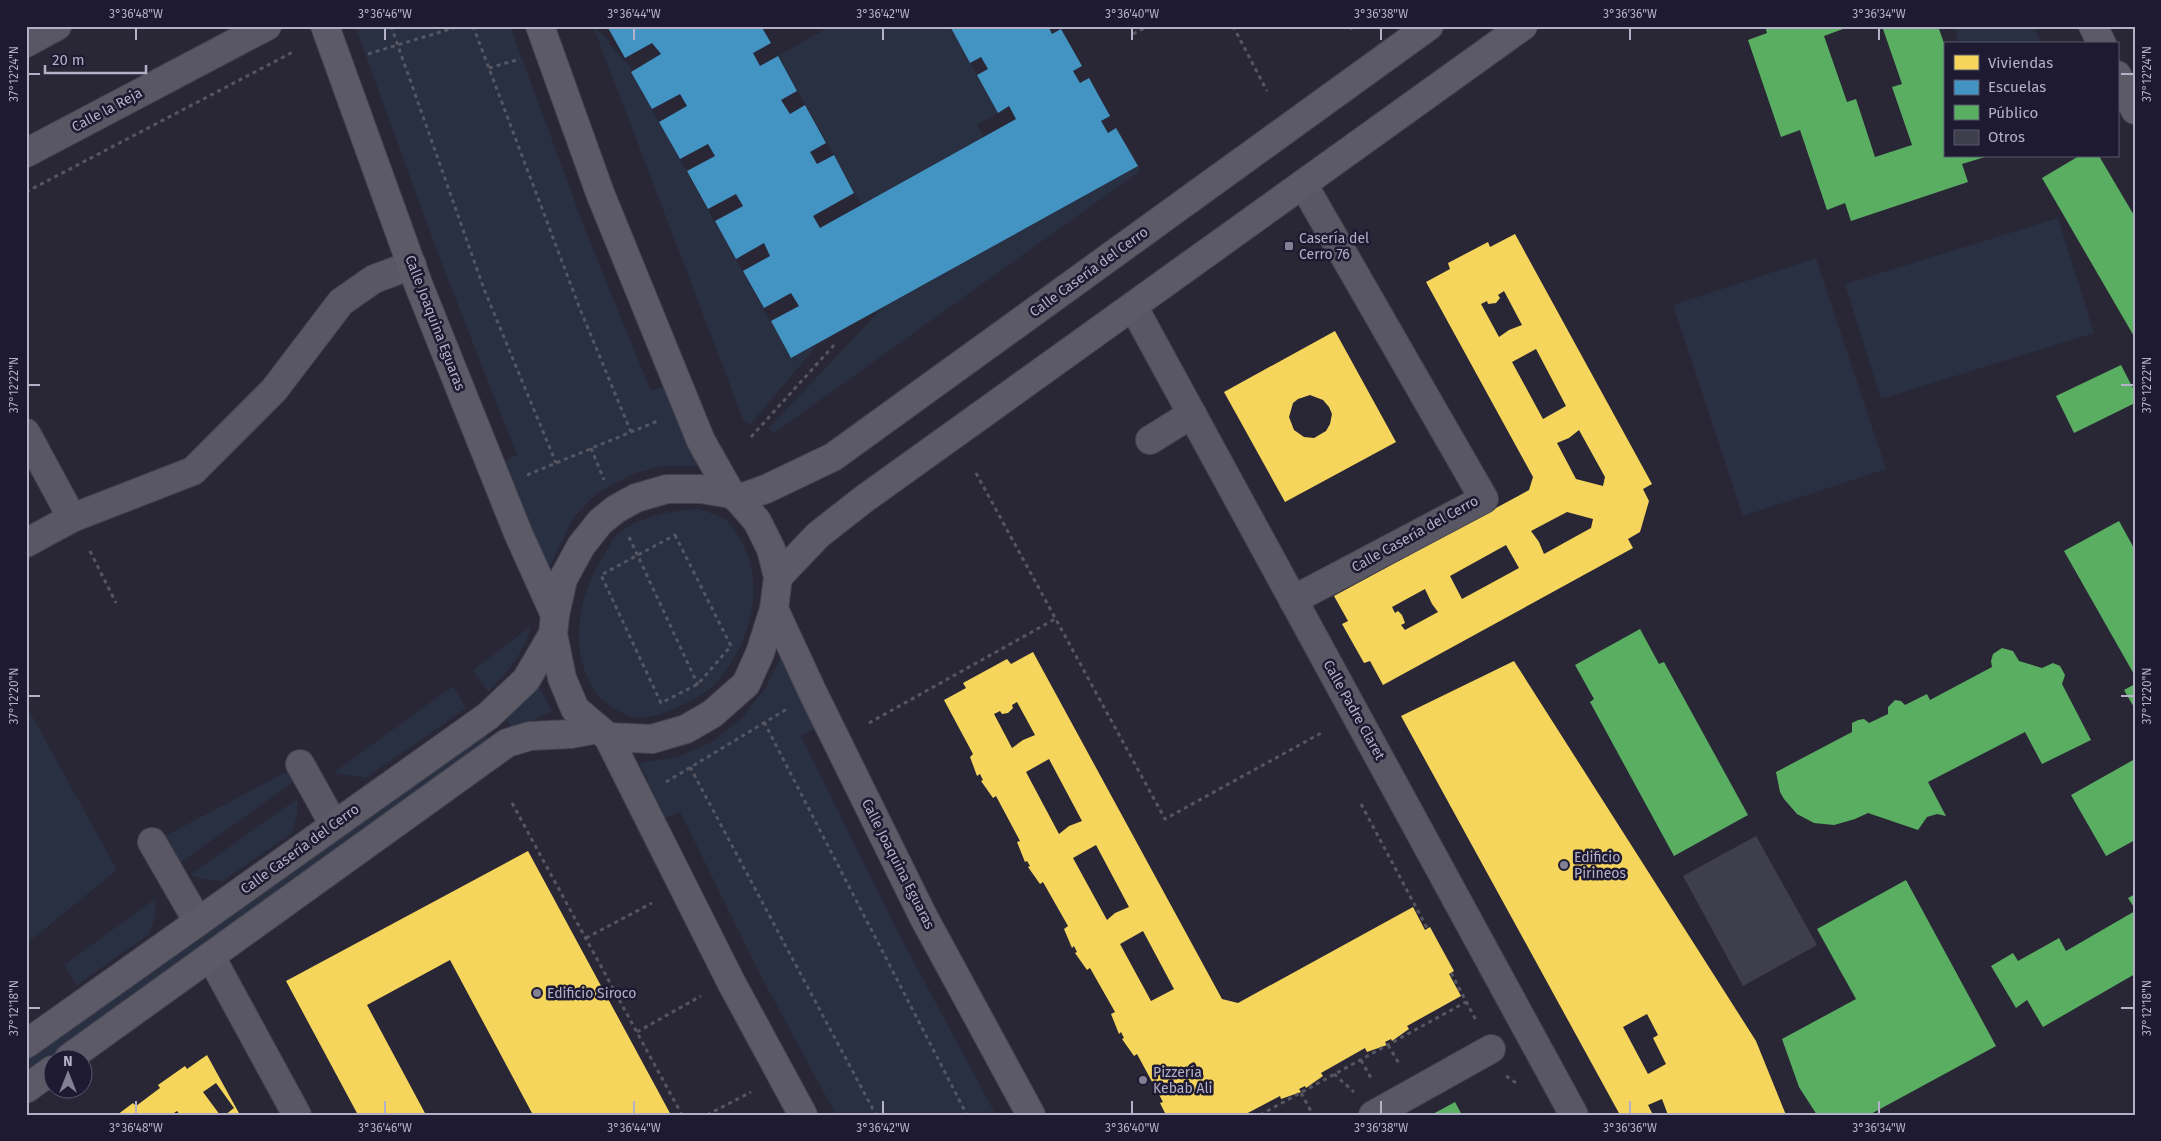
<svg xmlns="http://www.w3.org/2000/svg" width="2161" height="1141" font-family="'Fira Sans',sans-serif">
<style>
.green{fill:#283041}
.homes{fill:#f6d55c;fill-rule:evenodd}
.schools{fill:#4393c3}
.public{fill:#5aae61}
.building{fill:#3f3e4b}
.lines{fill:none;stroke-linecap:round;stroke-linejoin:round}
.minor-casing{stroke:#44424e;stroke-width:30}
.major-casing{stroke:#444250;stroke-width:30}
.path{stroke:#565662;stroke-width:3;stroke-dasharray:4 4;stroke-linecap:butt}
.minor{stroke:#595764;stroke-width:28}
.major{stroke:#5b5a66;stroke-width:28}
.ticks{fill:none;stroke:#b4b0c8;stroke-width:2}
.poi-dot{fill:#838095;stroke:#1d1a31;stroke-width:2}
.labels{text-anchor:middle;dominant-baseline:central;stroke-width:5;stroke-linejoin:round;paint-order:stroke}
.street-label{font-size:14px;fill:#b4b0c8;stroke:#1d1a31}
.poi-label{font-size:14px;fill:#b4b0c8;stroke:#1d1a31;text-anchor:start}
.neatline{fill:none;stroke:#b4b0c8;stroke-width:2}
.ticks-label{font-size:12px;text-anchor:middle;fill:#b4b0c8}
</style>
<rect width="100%" height="100%" fill="#292736"/>
<g class="green">
<polygon points="355,26 510,26 586,232 651,391 665,386 698,466 662,466 635,473 597,493 574,517 548,569 504,462 517,455 440,259"/>
<polygon points="593,26 609,40 609,44 630,66 631,72 791,358 819,343 750,425 743,419"/>
<polygon points="831,26 950,26 998,113 977,125 984,137 862,205 778,56"/>
<polygon points="1954,26 2034,26 2042,44 1959,44"/>
<polygon points="1138,166 1140,171 774,433 768,429 883,307"/>
<polygon points="2058,218 2094,333 1881,399 1845,284"/>
<polygon points="1816,258 1886,469 1743,516 1673,305"/>
<path d="M699 509C707 512 720 515 727 521 736 530 743 544 748 556 763 601 746 651 714 685 701 698 654 721 636 718 625 717 601 701 595 692 592 688 590 683 588 678 569 638 582 588 605 553 609 547 612 539 618 534 642 515 670 511 699 509Z"/>
<path d="M531 626C523 655 509 670 488 692L473 670Z"/>
<polygon points="781,656 817,727 801,736 901,938 996,1115 836,1115 762,978 680,812 665,818 639,763 677,757 712,742 742,718 766,687"/>
<polygon points="536,681 552,711 513,730 503,715"/>
<polygon points="453,686 466,708 366,778 333,773"/>
<polygon points="26,705 117,870 26,944"/>
<polygon points="482,730 492,745 26,1078 26,1054"/>
<polygon points="288,771 293,782 179,864 163,837"/>
<polygon points="297,799 297,816 292,833 223,881 204,879 190,875"/>
<polygon points="155,899 155,917 149,934 77,985 64,965"/>
</g>
<g class="homes">
<path d="M1515 234 1652 484 1643 489 1649 501 1640 532 1628 539 1633 548 1383 685 1370 661 1364 663 1342 624 1348 621 1334 596 1529 490 1533 477 1426 282 1450 269 1448 263 1488 242 1490 247ZM1504 291 1522 325 1509 330 1499 337 1481 304 1487 301 1488 304 1496 303 1500 298 1498 295ZM1536 349 1566 406 1543 419 1512 362ZM1579 430 1605 477 1603 486 1576 479 1557 443 1569 438ZM1567 512 1593 519 1591 528 1544 554 1539 542 1531 531ZM1506 545 1519 568 1462 599 1450 576ZM1425 589 1432 604 1438 612 1405 630 1401 625 1405 623 1402 615 1398 611 1395 613 1392 607Z"/>
<path d="M1335 331 1396 442 1285 502 1224 392ZM1310 395 1323 400 1329 407 1332 414 1330 424 1326 431 1314 438 1304 437 1294 430 1289 417 1293 403 1298 399Z"/>
<path d="M1033 652 1222 999 1238 1003 1413 907 1425 930 1430 927 1454 971 1449 974 1461 996 1407 1026 1409 1029 1392 1041 1391 1039 1385 1042 1387 1045 1367 1052 1365 1048 1321 1073 1323 1076 1306 1088 1305 1086 1299 1089 1301 1092 1281 1099 1280 1096 1244 1115H1166L1160 1103 1163 1102 1137 1054 1134 1056 1122 1039 1124 1038 1121 1032 1119 1034 1111 1014 1115 1012 1090 968 1087 970 1075 953 1077 952 1074 946 1072 948 1064 929 1068 926 1043 882 1040 884 1028 867 1030 866 1027 861 1025 862 1017 842 1020 841 996 796 993 798 981 781 983 780 980 774 977 776 970 757 973 754 944 700 966 688 963 683 1007 659 1011 664ZM1017 702 1035 735 1023 740 1012 748 994 714 1000 711 1002 714 1008 713 1013 708 1012 705ZM1049 759 1082 821 1069 826 1059 834 1026 772ZM1096 845 1129 907 1115 913 1107 920 1073 858ZM1143 931 1174 989 1151 1001 1120 944Z"/>
<path d="M1514 661 1756 1041 1786 1115H1668L1662 1099 1648 1105 1652 1113 1647 1115H1620L1401 716ZM1647 1014 1658 1035 1653 1038 1666 1064 1648 1074 1623 1027Z"/>
<polygon points="528,851 671,1115 533,1115 450,960 367,1005 426,1115 358,1115 286,981"/>
<polygon points="207,1055 240,1115 225,1115 234,1108 216,1083 203,1092 220,1115 180,1115 177,1111 171,1115 117,1115 133,1103 136,1106 160,1088 158,1085 185,1066 187,1069"/>
</g>
<polygon class="schools" points="607,26 761,26 771,43 753,53 760,66 778,56 797,91 781,100 790,114 805,105 826,143 810,152 817,164 834,155 854,193 813,216 820,228 1016,119 1009,106 998,113 977,75 988,69 981,57 970,63 950,26 1048,26 1052,34 1061,29 1082,66 1073,71 1080,83 1089,78 1110,116 1101,121 1108,133 1116,128 1138,166 791,358 771,321 799,306 791,293 764,308 743,271 770,256 764,243 736,259 715,221 743,206 736,194 708,209 687,171 715,156 708,144 680,159 659,122 687,106 680,94 652,109 631,72 661,54 652,43 625,58"/>
<g class="public">
<polygon points="1765,26 1851,26 1824,36 1847,102 1856,99 1875,157 1912,145 1892,87 1902,84 1882,26 1938,26 1945,46 1945,156 1985,157 1962,164 1968,182 1851,221 1845,203 1827,210 1800,130 1781,137 1748,40 1767,33"/>
<polygon points="2079,156 2099,156 2135,217 2135,338 2042,178"/>
<polygon points="2121,365 2135,392 2135,403 2074,433 2056,396"/>
<polygon points="2119,521 2135,550 2135,676 2064,551"/>
<polygon points="1640,629 1659,664 1664,662 1748,815 1674,856 1590,702 1594,699 1575,665"/>
<polygon points="2002,648 2013,651 2019,661 2042,668 2053,663 2060,666 2065,675 2062,684 2091,740 2042,764 2025,732 1928,782 1946,816 1937,814 1927,817 1918,830 1868,813 1855,819 1834,825 1814,823 1797,814 1784,799 1780,792 1776,772 1852,732 1852,723 1858,720 1864,719 1869,723 1888,714 1888,707 1895,700 1901,701 1905,705 1927,694 1930,700 1992,667 1991,661 1993,654"/>
<polygon points="2135,684 2135,709 2124,690"/>
<polygon points="2135,759 2135,840 2106,856 2071,795"/>
<polygon points="1906,880 1996,1046 1869,1115 1817,1115 1799,1087 1782,1039 1856,999 1817,929"/>
<polygon points="2135,894 2135,909 2128,898"/>
<polygon points="2135,911 2135,974 2043,1027 2027,1000 2016,1008 1991,966 2013,953 2018,961 2059,938 2066,951"/>
<polygon points="1455,1102 1462,1115 1431,1115"/>
</g>
<polygon class="building" points="1756,836 1817,945 1743,986 1683,876"/>
<g class="lines">
<g class="minor-casing">
<g id="minor">
<polyline points="26,43 57,26"/>
<polyline points="26,153 267,26"/>
<polyline points="1133,306 1574,1115"/>
<polyline points="26,433 72,518"/>
<polyline points="1150,440 1192,414"/>
<polyline points="26,543 72,518 193,471 274,390 341,302 374,279 412,265"/>
<polyline points="1293,600 1484,499 1303,184"/>
<polyline points="300,764 334,825"/>
<polyline points="152,842 198,922"/>
<polyline points="211,957 297,1115"/>
<polyline points="1373,1115 1491,1049"/>
</g>
</g>
<g class="major-casing">
<g id="major">
<polyline points="325,26 419,286 518,533 555,615"/>
<polyline points="540,26 600,193 688,409 701,441 731,494"/>
<polyline points="2093,26 2102,44"/>
<polyline points="2117,75 2135,110"/>
<polygon points="667,489 701,489 731,494 738,499 757,521 771,549 778,577 774,609 760,653 746,684 712,714 686,729 652,739 608,737 575,709 562,678 553,634 555,615 563,579 581,546 600,522 616,509 636,498"/>
<polyline points="738,499 766,489 833,457 1429,26"/>
<polyline points="778,577 818,535 864,499 1523,26"/>
<polyline points="774,609 813,693 923,916 1031,1115"/>
<polyline points="608,737 731,982 803,1115"/>
<polyline points="26,1044 488,716 526,680 553,634"/>
<polyline points="69,1058 507,743 530,736 571,734 598,729"/>
<polyline points="26,1089 52,1070"/>
</g>
</g>
<g class="path">
<polyline points="391,26 484,289 556,463"/>
<polyline points="473,26 580,309 631,432"/>
<polyline points="1233,26 1267,91"/>
<polyline points="1350,26 1352,30"/>
<polyline points="1133,34 1148,26"/>
<polyline points="368,54 460,26"/>
<polyline points="489,68 520,59"/>
<polyline points="26,192 293,52"/>
<polyline points="751,437 835,344"/>
<polyline points="591,448 604,480"/>
<polyline points="976,473 1165,819 1323,732"/>
<polyline points="527,475 660,420"/>
<polygon points="675,535 731,646 698,684 661,703 601,575"/>
<polyline points="629,537 698,685"/>
<polyline points="90,551 116,603"/>
<polyline points="764,722 967,1115"/>
<polyline points="869,723 1055,619"/>
<polyline points="690,767 876,1115"/>
<polyline points="666,782 787,709"/>
<polyline points="512,803 682,1115"/>
<polyline points="1361,804 1427,928"/>
<polyline points="586,938 652,903"/>
<polyline points="1451,973 1477,1022"/>
<polyline points="637,1032 701,996"/>
<polyline points="1388,1045 1400,1065"/>
<polyline points="1361,1060 1372,1080"/>
<polyline points="1334,1074 1354,1092"/>
<polyline points="1506,1076 1518,1084"/>
<polyline points="1301,1093 1313,1115"/>
<polyline points="707,1115 751,1092"/>
<polyline points="1260,1115 1466,1002"/>
</g>
<use href="#minor" class="minor"/>
<use href="#major" class="major"/>
</g>
<path class="ticks" d="M136 28V40M385 28V40M634 28V40M883 28V40M1132 28V40M1381 28V40M1630 28V40M1879 28V40M28 74H40M2121 74H2134M28 385H40M2121 385H2134M28 696H40M2121 696H2134M28 1008H40M2121 1008H2134M136 1101V1114M385 1101V1114M634 1101V1114M883 1101V1114M1132 1101V1114M1381 1101V1114M1630 1101V1114M1879 1101V1114"/>
<g class="poi-dot">
<rect x="1284" y="241" width="10" height="10" rx="2.5"/>
<circle cx="1564" cy="865" r="5"/>
<circle cx="537" cy="993" r="5"/>
<circle cx="1143" cy="1080" r="5"/>
</g>
<g class="labels">
<g class="street-label">
<text transform="translate(107 110) rotate(-28)">Calle la Reja</text>
<text transform="translate(1089 272) rotate(-36)">Calle Casería del Cerro</text>
<text transform="translate(435 323) rotate(69)">Calle Joaquina Eguaras</text>
<text transform="translate(1415 534) rotate(-29)">Calle Casería del Cerro</text>
<text transform="translate(1354 710) rotate(61)">Calle Padre Claret</text>
<text transform="translate(300 849) rotate(-36)">Calle Casería del Cerro</text>
<text transform="translate(898 864) rotate(63)">Calle Joaquina Eguaras</text>
</g>
<g class="poi-label">
<text x="1299" y="238">Casería del<tspan x="1299" dy="16">Cerro 76</tspan></text>
<text x="1574" y="857">Edificio<tspan x="1574" dy="16">Pirineos</tspan></text>
<text x="547" y="993">Edificio Siroco</text>
<text x="1153" y="1072">Pizzería<tspan x="1153" dy="16">Kebab Ali</tspan></text>
</g>
</g>
<rect width="2161" height="1141" fill="none" stroke="#1d1a31" stroke-width="55"/>
<rect x="1944" y="42" width="175" height="115" fill="#1d1a31" stroke="#59566d"/>
<rect x="1954" y="55" width="25" height="15" fill="#f6d55c" stroke="#59566d"/>
<text x="1988" y="68" font-size="15" fill="#b4b0c8">Viviendas</text>
<rect x="1954" y="80" width="25" height="15" fill="#4393c3" stroke="#59566d"/>
<text x="1988" y="92" font-size="15" fill="#b4b0c8">Escuelas</text>
<rect x="1954" y="105" width="25" height="15" fill="#5aae61" stroke="#59566d"/>
<text x="1988" y="118" font-size="15" fill="#b4b0c8">Público</text>
<rect x="1954" y="130" width="25" height="15" fill="#3f3e4b" stroke="#59566d"/>
<text x="1988" y="142" font-size="15" fill="#b4b0c8">Otros</text>
<g transform="translate(68 1074)"><circle r="24" fill="#1d1a31" stroke="#59566d"/>
<path d="M0-4L9 19L0 12L-9 19Z" fill="#838095"/>
<text y="-8" font-size="14" font-weight="bold" text-anchor="middle" fill="#b4b0c8">N</text>
</g>
<path d="M45 65v8h101v-8" fill="none" stroke="#b4b0c8" stroke-width="2.5"/>
<text x="52" y="65" font-size="15" fill="#b4b0c8" stroke="#1d1a31" stroke-width="4" paint-order="stroke">20 m</text>
<rect x="28" y="28" width="2106" height="1086" class="neatline"/>
<g class="ticks-label">
<text x="136" y="18">3°36'48"W</text>
<text x="385" y="18">3°36'46"W</text>
<text x="634" y="18">3°36'44"W</text>
<text x="883" y="18">3°36'42"W</text>
<text x="1132" y="18">3°36'40"W</text>
<text x="1381" y="18">3°36'38"W</text>
<text x="1630" y="18">3°36'36"W</text>
<text x="1879" y="18">3°36'34"W</text>
<text transform="translate(14 74) rotate(-90)" y="4">37°12'24"N</text>
<text transform="translate(2147 74) rotate(-90)" y="4">37°12'24"N</text>
<text transform="translate(14 385) rotate(-90)" y="4">37°12'22"N</text>
<text transform="translate(2147 385) rotate(-90)" y="4">37°12'22"N</text>
<text transform="translate(14 696) rotate(-90)" y="4">37°12'20"N</text>
<text transform="translate(2147 696) rotate(-90)" y="4">37°12'20"N</text>
<text transform="translate(14 1008) rotate(-90)" y="4">37°12'18"N</text>
<text transform="translate(2147 1008) rotate(-90)" y="4">37°12'18"N</text>
<text x="136" y="1132">3°36'48"W</text>
<text x="385" y="1132">3°36'46"W</text>
<text x="634" y="1132">3°36'44"W</text>
<text x="883" y="1132">3°36'42"W</text>
<text x="1132" y="1132">3°36'40"W</text>
<text x="1381" y="1132">3°36'38"W</text>
<text x="1630" y="1132">3°36'36"W</text>
<text x="1879" y="1132">3°36'34"W</text>
</g>
</svg>
